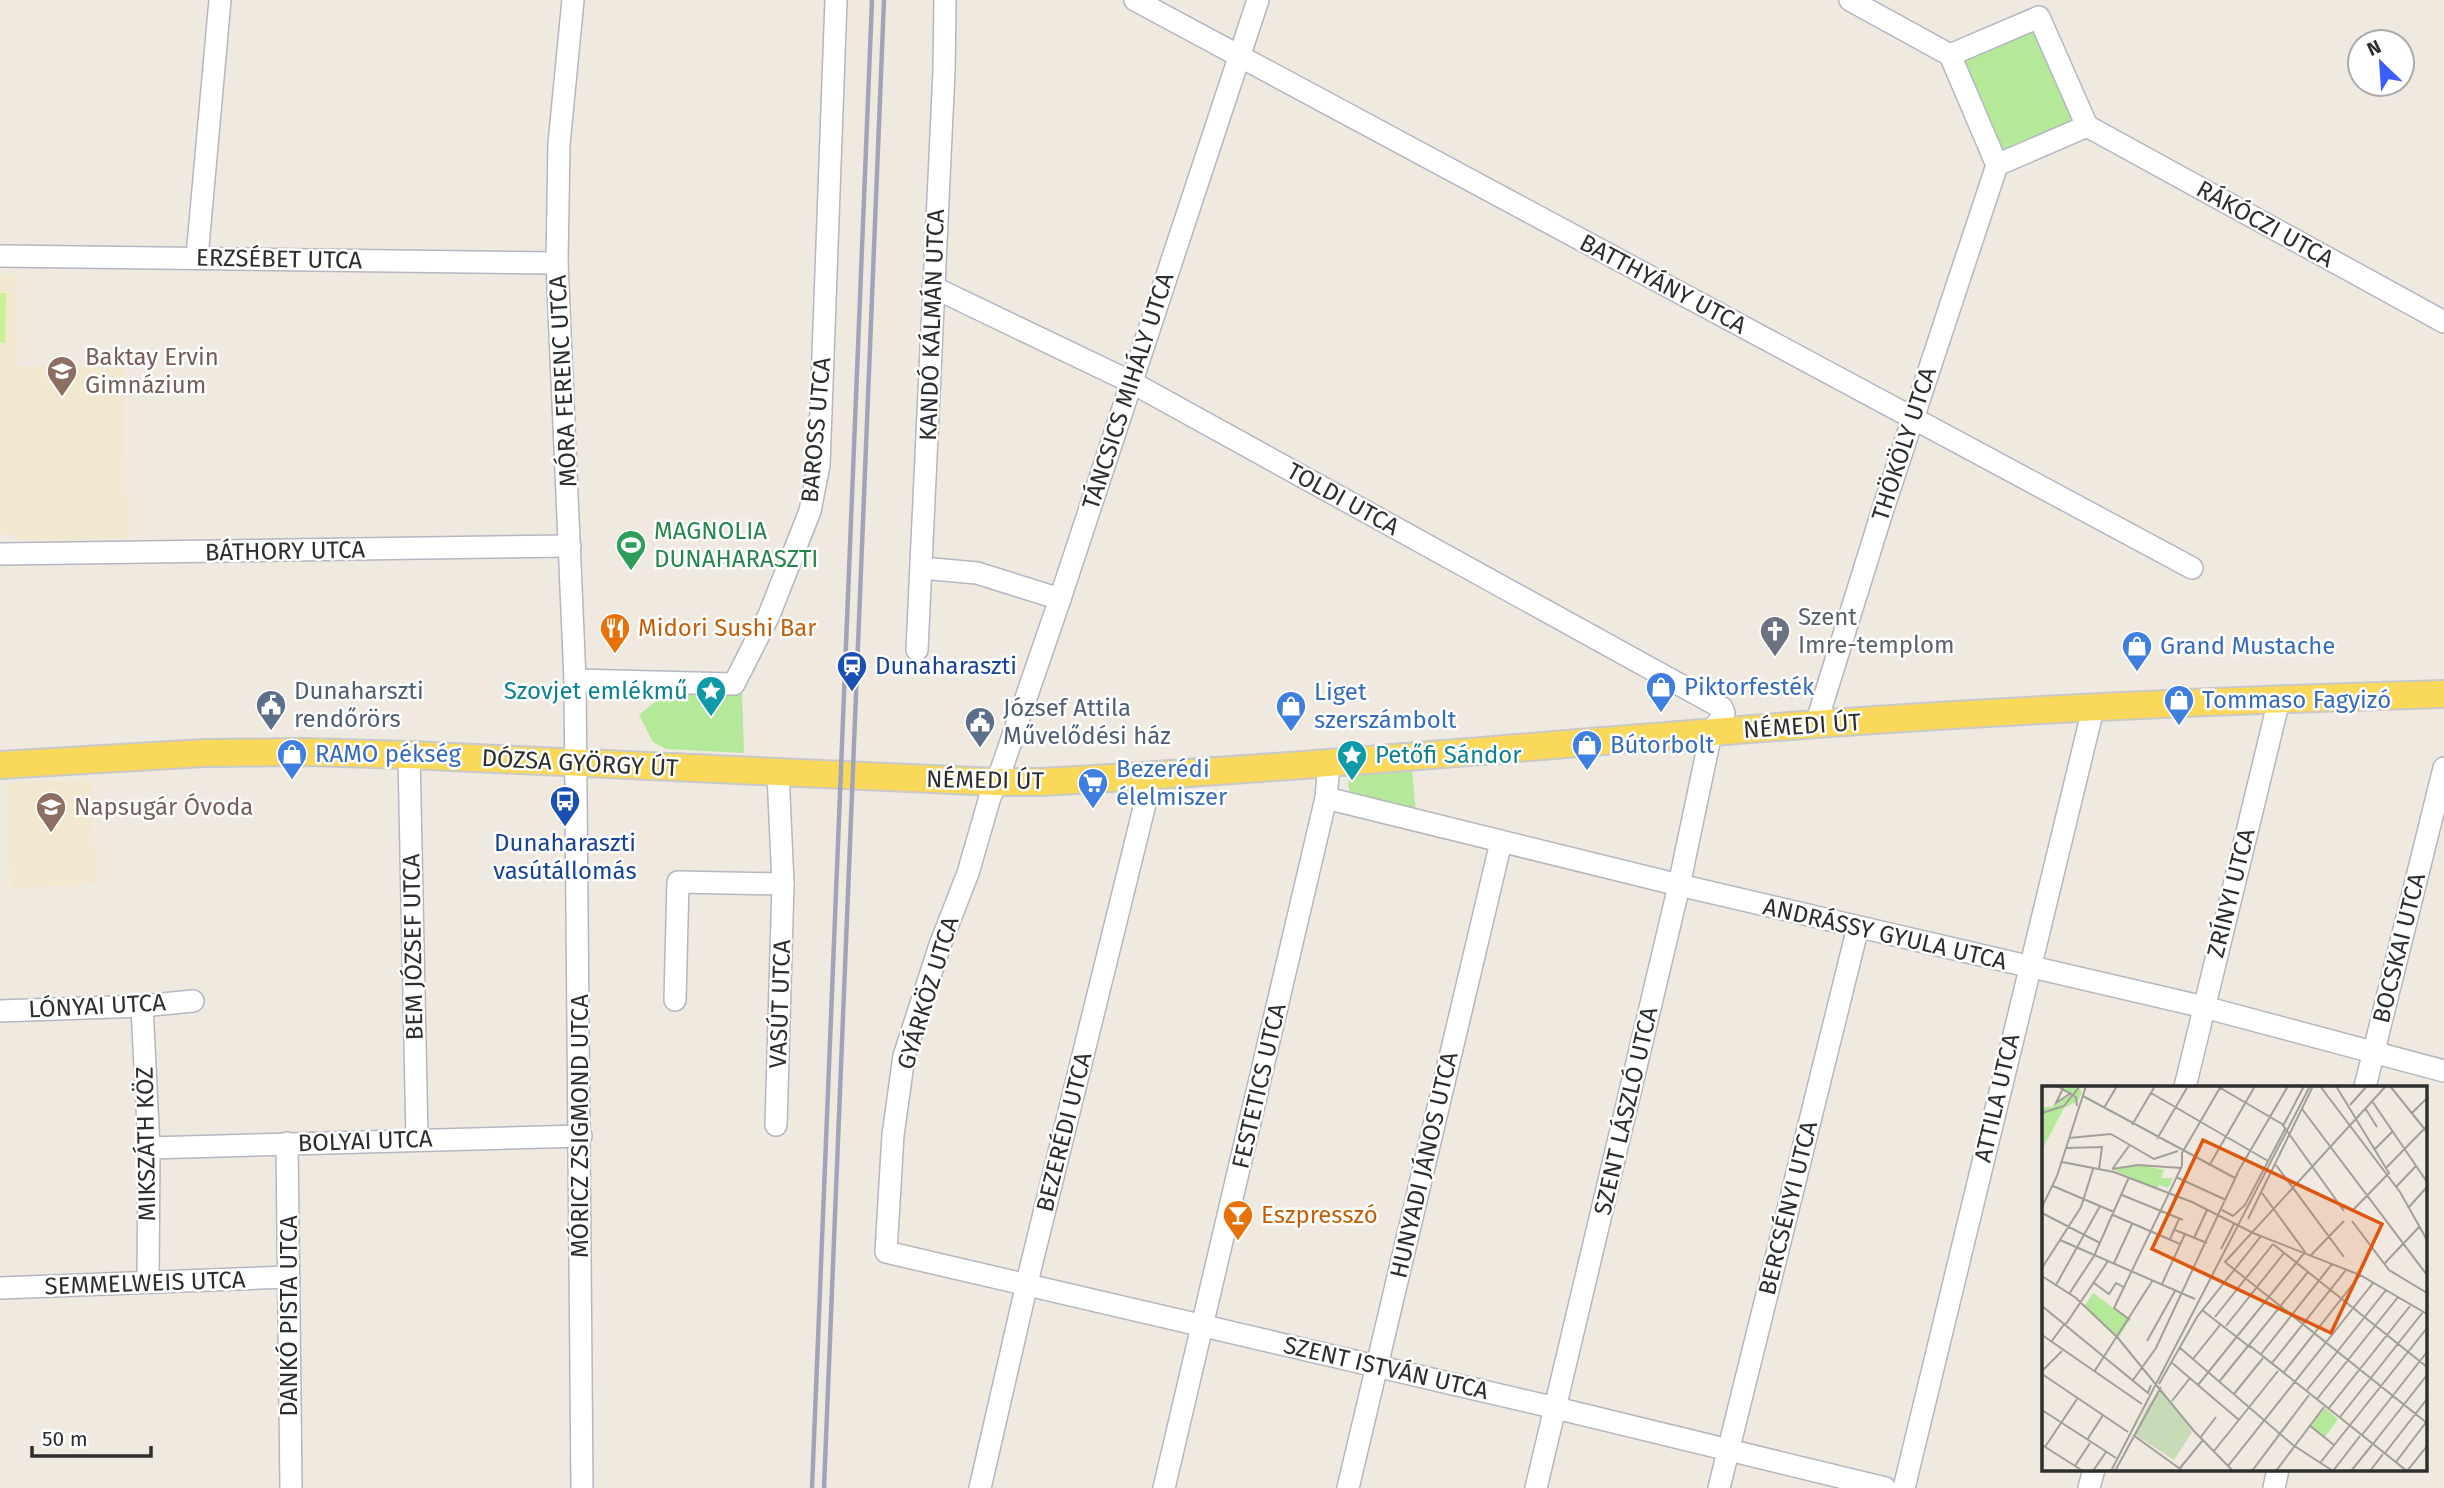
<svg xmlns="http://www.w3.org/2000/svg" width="2444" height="1488" font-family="'Fira Sans',sans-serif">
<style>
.education{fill:#f2e7cf}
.green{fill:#b3e999}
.pitch{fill:#c8f195}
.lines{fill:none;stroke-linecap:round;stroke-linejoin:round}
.minor-casing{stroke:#b4b6c2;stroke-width:24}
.major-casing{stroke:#c9c9c9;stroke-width:30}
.minor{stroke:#fff;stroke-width:21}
.major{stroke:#fad85a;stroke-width:26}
.rail{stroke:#a1a4b9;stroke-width:4.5}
.labels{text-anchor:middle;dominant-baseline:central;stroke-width:5;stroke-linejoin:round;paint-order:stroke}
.street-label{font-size:24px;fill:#2e2e2e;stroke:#fff}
.education-label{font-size:24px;fill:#785e54;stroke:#fff;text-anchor:start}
.leisure-label{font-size:24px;fill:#27864d;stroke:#fff;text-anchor:start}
.worship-label{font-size:24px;fill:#5b616d;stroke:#fff;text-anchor:start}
.food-label{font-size:24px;fill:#c56008;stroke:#fff;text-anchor:start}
.shop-label{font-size:24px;fill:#366cbe;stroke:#fff;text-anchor:start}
.transit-label{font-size:24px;fill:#164399;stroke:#fff;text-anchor:start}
.service-label{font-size:24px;fill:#4e5e75;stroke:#fff;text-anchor:start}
.culture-label{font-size:24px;fill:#0d838f;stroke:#fff;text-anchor:end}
.inset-road{fill:none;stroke:#a29e99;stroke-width:2}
.view{fill:#df570e;fill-opacity:0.15;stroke:#df570e;stroke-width:3.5}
.inset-edge{fill:none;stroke:#2e2e2e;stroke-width:3.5}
</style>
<rect width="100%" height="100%" fill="#f0e9e0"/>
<g class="education">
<polygon points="0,275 17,275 15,366 124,364 127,539 19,540 19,535 0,534"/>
<polygon points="91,779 96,884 11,888 6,783"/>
</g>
<g class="green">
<polygon points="2032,21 2073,112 2069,125 2006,153 1992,146 1960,66 1963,50"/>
<polygon points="669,690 742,690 744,753 666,749 653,742 639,715"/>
<polygon points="1412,770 1416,812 1360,798 1350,793 1348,784 1352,773"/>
</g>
<polygon class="pitch" points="0,293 6,293 5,343 0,343"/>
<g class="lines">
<g class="minor-casing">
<g id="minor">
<polyline points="573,0 559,144 557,263 575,680 582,1488"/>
<polyline points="1135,0 2192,568"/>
<polyline points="1258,0 1060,599 997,782 990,797 968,873 940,945 904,1056 893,1135 886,1252 1556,1408 1885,1488"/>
<polyline points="1850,0 1950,55"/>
<polygon points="2039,17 2087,126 1997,165 1950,55"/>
<polyline points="2087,126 2444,322"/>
<polyline points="0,256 557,263"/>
<polyline points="197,257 220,0"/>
<polyline points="933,287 1131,382 1722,708 1724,713 1711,733 1678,890 1536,1488"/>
<polyline points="0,554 570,546"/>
<polyline points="922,568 977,573 1060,599"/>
<polyline points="917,650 944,71 945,0"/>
<polyline points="575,680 734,684 769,615 810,511 819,465 836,0"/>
<polyline points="1816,724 1883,509 1997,165"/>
<polyline points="409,755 417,1139"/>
<polyline points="1326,798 1679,885 2204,1007 2444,1071"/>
<polyline points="675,1000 678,882 783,884"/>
<polyline points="142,1006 149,1148 148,1282"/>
<polyline points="0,1011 142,1006 193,1001"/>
<polyline points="2185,1087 2279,700"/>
<polyline points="2365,1087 2444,768"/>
<polyline points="776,1125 783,884 778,773"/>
<polyline points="287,1143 291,1488"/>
<polyline points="149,1148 581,1136"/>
<polyline points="0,1288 289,1277"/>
<polyline points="980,1488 1031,1266 1145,804 1149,776"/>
<polyline points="1164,1488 1326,798 1329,764"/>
<polyline points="1348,1488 1501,842"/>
<polyline points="1719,1488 1858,927"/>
<polyline points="1904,1488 2093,709"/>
<polyline points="2089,1488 2094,1469"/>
<polyline points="2274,1488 2278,1469"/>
</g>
</g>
<g class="major-casing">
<path id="major" d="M0 765 204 753 307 752 409 755 997 782H1041C1299 768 1557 744 1816 724 2025 709 2235 700 2444 694"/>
</g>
<use href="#minor" class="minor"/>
<use href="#major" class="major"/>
<g class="rail">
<polyline points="812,1488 872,0"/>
<polyline points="824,1488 884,0"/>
</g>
</g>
<defs>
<g id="school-pin" transform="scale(1.575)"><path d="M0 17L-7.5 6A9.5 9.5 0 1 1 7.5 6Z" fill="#8d6e63" stroke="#fff"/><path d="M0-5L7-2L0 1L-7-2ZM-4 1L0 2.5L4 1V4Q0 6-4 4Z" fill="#fff"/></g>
<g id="stadium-pin" transform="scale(1.575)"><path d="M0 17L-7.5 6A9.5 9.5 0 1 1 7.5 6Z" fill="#2e9e5b" stroke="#fff"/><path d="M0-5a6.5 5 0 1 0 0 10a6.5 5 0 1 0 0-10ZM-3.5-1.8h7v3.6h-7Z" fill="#fff"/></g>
<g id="restaurant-pin" transform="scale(1.575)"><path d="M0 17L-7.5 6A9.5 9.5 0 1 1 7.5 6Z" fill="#e8710a" stroke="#fff"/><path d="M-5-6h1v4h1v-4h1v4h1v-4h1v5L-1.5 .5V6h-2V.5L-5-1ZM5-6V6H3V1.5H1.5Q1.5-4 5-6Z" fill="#fff"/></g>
<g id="church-pin" transform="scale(1.575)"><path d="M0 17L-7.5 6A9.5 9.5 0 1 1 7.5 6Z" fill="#6b7280" stroke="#fff"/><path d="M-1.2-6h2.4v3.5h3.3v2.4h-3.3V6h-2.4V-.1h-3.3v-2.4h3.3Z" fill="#fff"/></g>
<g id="shop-pin" transform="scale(1.575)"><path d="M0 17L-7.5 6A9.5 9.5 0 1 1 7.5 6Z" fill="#3f7fe0" stroke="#fff"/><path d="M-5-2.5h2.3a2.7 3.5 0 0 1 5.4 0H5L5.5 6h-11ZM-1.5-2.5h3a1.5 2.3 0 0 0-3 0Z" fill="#fff"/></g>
<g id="station-pin" transform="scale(1.575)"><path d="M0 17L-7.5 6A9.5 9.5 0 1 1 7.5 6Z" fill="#1a4fb4" stroke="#fff"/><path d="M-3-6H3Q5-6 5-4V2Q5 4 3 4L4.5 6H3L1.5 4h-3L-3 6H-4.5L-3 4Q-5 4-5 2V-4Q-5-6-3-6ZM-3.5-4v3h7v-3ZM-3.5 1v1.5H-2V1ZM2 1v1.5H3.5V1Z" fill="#fff"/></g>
<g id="sight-pin" transform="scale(1.575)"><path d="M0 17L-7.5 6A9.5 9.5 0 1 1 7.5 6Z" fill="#0f9aa8" stroke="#fff"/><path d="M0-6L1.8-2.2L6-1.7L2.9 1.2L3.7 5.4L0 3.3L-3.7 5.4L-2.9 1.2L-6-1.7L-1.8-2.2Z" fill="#fff"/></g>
<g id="civic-pin" transform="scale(1.575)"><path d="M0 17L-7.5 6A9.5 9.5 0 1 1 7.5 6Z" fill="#5c6f8a" stroke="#fff"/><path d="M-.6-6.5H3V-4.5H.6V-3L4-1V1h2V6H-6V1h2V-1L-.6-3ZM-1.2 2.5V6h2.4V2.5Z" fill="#fff"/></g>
<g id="supermarket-pin" transform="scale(1.575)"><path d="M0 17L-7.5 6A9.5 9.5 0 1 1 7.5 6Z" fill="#3f7fe0" stroke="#fff"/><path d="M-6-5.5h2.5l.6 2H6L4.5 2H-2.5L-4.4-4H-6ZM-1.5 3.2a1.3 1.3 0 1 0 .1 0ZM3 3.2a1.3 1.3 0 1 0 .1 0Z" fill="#fff"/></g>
<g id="bus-pin" transform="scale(1.575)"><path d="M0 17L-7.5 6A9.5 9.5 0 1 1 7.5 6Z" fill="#1a4fb4" stroke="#fff"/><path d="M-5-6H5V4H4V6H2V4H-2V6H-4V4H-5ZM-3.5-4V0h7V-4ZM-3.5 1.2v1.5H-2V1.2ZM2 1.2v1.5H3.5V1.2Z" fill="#fff"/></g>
<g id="bar-pin" transform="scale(1.575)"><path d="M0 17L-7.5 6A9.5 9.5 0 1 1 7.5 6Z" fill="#e8710a" stroke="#fff"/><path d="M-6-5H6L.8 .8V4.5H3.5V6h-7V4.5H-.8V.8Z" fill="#fff"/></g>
</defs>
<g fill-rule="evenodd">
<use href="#school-pin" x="62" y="371"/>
<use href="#stadium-pin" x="631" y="545"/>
<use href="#restaurant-pin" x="615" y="628"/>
<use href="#church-pin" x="1775" y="631"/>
<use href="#shop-pin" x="2137" y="646"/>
<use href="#station-pin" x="852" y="666"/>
<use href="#shop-pin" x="1661" y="687"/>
<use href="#sight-pin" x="711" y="691"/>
<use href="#shop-pin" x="2179" y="700"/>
<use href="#civic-pin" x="271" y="705"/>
<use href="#shop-pin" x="1291" y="706"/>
<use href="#civic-pin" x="980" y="722"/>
<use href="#shop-pin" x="1587" y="745"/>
<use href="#shop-pin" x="292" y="754"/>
<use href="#sight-pin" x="1352" y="755"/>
<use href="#supermarket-pin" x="1093" y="783"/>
<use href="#bus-pin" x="565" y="801"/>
<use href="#school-pin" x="51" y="807"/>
<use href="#bar-pin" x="1238" y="1215"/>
</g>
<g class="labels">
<g class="street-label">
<text transform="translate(2265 224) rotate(29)">RÁKÓCZI UTCA</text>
<text transform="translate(279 259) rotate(1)">ERZSÉBET UTCA</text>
<text transform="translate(1663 284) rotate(28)">BATTHYÁNY UTCA</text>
<text transform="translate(932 325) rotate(-88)">KANDÓ KÁLMÁN UTCA</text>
<text transform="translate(563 381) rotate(-93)">MÓRA FERENC UTCA</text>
<text transform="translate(1128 391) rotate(-72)">TÁNCSICS MIHÁLY UTCA</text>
<text transform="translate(816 430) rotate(-85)">BAROSS UTCA</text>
<text transform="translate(1904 444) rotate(-72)">THÖKÖLY UTCA</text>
<text transform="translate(1343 499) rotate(29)">TOLDI UTCA</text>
<text transform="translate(285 551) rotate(-1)">BÁTHORY UTCA</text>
<text transform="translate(1802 726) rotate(-4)">NÉMEDI ÚT</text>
<text transform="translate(580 763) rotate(3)">DÓZSA GYÖRGY ÚT</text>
<text transform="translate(985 780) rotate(1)">NÉMEDI ÚT</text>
<text transform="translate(2231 893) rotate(-76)">ZRÍNYI UTCA</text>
<text transform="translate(1885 934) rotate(13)">ANDRÁSSY GYULA UTCA</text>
<text transform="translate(413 947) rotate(-91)">BEM JÓZSEF UTCA</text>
<text transform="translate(2399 948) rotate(-76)">BOCSKAI UTCA</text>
<text transform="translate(928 993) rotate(-73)">GYÁRKÖZ UTCA</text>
<text transform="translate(780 1004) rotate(-88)">VASÚT UTCA</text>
<text transform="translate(97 1006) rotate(-3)">LÓNYAI UTCA</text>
<text transform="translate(1259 1086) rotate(-77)">FESTETICS UTCA</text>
<text transform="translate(1997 1098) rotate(-77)">ATTILA UTCA</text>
<text transform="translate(1626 1111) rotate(-77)">SZENT LÁSZLÓ UTCA</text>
<text transform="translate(580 1126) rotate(-90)">MÓRICZ ZSIGMOND UTCA</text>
<text transform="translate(1064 1132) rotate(-76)">BEZERÉDI UTCA</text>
<text transform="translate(365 1141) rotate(-2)">BOLYAI UTCA</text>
<text transform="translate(146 1144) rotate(-91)">MIKSZÁTH KÖZ</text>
<text transform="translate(1424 1165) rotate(-77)">HUNYADI JÁNOS UTCA</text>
<text transform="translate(1788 1208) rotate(-76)">BERCSÉNYI UTCA</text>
<text transform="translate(145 1283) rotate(-2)">SEMMELWEIS UTCA</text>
<text transform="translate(289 1316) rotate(-90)">DANKÓ PISTA UTCA</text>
<text transform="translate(1386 1368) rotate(13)">SZENT ISTVÁN UTCA</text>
</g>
<g class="education-label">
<text x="85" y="357">Baktay Ervin<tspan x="85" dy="28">Gimnázium</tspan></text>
<text x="74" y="807">Napsugár Óvoda</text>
</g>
<g class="leisure-label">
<text x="654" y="531">MAGNOLIA<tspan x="654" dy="28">DUNAHARASZTI</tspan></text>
</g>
<g class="worship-label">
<text x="1798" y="617">Szent<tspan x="1798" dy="28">Imre-templom</tspan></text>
</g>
<g class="food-label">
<text x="638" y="628">Midori Sushi Bar</text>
<text x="1261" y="1215">Eszpresszó</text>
</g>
<g class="shop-label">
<text x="2160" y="646">Grand Mustache</text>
<text x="1684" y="687">Piktorfesték</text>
<text x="1314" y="692">Liget<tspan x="1314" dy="28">szerszámbolt</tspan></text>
<text x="2202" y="700">Tommaso Fagyizó</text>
<text x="1610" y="745">Bútorbolt</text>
<text x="315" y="754">RAMO pékség</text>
<text x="1116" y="769">Bezerédi<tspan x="1116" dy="28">élelmiszer</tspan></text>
</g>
<g class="transit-label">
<text x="875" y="666">Dunaharaszti</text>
<text x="565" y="843" text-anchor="middle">Dunaharaszti<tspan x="565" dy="28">vasútállomás</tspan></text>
</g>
<g class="service-label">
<text x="294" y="691">Dunaharszti<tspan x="294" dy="28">rendőrörs</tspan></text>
<text x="1003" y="708">József Attila<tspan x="1003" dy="28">Művelődési ház</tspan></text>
</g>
<g class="culture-label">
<text x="688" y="691">Szovjet emlékmű</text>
<text x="1375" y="755" text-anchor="start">Petőfi Sándor</text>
</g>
</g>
<g transform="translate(2042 1086)">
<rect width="385" height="385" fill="#f0e9e0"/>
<path d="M15 0H36L40 7 36 15 22 22 0 64V21H10L28 9ZM99 79 122 84 119 92H131L126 102 117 99 115 103 70 83ZM51 207 88 234 76 252 43 219ZM283 322 296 333 283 351 269 340Z" fill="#b3e999"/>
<path d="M120 304 150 346 132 374 92 348 106 319Z" fill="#c7dbb6"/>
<path class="inset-road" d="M15 0 34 11 35 20M22 0 14 17 29 7M175 0 240 38 302 125M278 0 358 106 385 154M294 0 347 87 310 125M344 0 183 176 385 337M348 0 385 46M109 7 226 75M41 10 193 92M330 15 385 96M308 19 325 0M62 22 75 0M323 22 335 41M260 23 385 189M0 27 22 20 38 0M370 27 385 12M90 39 113 0M241 40 262 0M69 48 112 73 136 65M27 52 69 48M115 53 146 0M24 62 60 61 57 83M333 63 351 45M20 76 72 86 150 116 211 147 318 189 385 228M234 79 302 171M167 80 213 0M71 82 87 60M344 82 385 40M70 83 96 79 139 82M134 91 184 114M11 100 72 126M354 101 374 80M80 109 141 134M0 121 15 90 44 0M367 121 385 101M180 124 191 130 203 119 243 43M0 127 58 157M71 129 138 158M206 133 271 0M310 135 347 184 385 207M133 144 165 157M152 152 165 124M128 153 137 133M18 154 153 213M231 158 385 281M179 163 192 138M269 169 302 135M72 177 90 138M342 178 378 140M0 182 39 121 51 83M266 186 207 259 365 385 385 360M0 190 34 212 76 252 151 344 191 385M52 197 67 208 74 197 83 202M120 198 143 148M14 199 58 120M27 208 52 170 87 91M0 220 106 307 109 299M160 224 209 262M173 231 231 158M88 234 72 222 140 80V67L179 0M24 238 66 175M184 240 242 167M0 249 100 318M105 255 133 205M9 256 23 237M137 261 251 359 291 385M219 268 290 178M151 273 178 239M129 276 197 334M230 277 304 184M0 285 20 265M52 286 111 194M242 286 318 189M0 288 86 346M91 294 114 262 197 84 246 0M177 296 206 260M117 298 155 231 219 150M156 299 263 166 220 107M265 304 344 204M192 308 221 272M275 313 356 211M130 315 148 292M287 322 368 220M0 324 74 372M298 331 381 226M267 339 292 359M91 349 141 385M320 349 385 266M158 352 174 331M45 354 61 329M331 358 385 289M0 359 41 385M3 361 35 313M172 365 236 285M343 367 385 313M354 376 385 335M278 377 385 242M33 380 48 357M186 380 331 197M138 382 161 354M51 385 64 366M69 385 268 0M73 385 119 301M210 385 267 309M234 385 282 321M291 385 318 350M309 385 330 359M328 385 341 368"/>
<path class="view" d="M161 54 340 138 289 247 110 163Z"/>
<rect width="385" height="385" class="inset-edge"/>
</g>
<g transform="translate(2381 63) rotate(335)"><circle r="33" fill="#ffffff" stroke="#ababab" stroke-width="2"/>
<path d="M0-5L12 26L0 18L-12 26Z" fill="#3d5eff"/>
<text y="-10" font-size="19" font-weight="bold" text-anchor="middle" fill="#2e2e2e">N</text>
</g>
<path d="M32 1446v10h119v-10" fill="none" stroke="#2e2e2e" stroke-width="3.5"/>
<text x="42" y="1446" font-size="21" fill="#2e2e2e" stroke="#ffffff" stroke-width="5" paint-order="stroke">50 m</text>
</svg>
